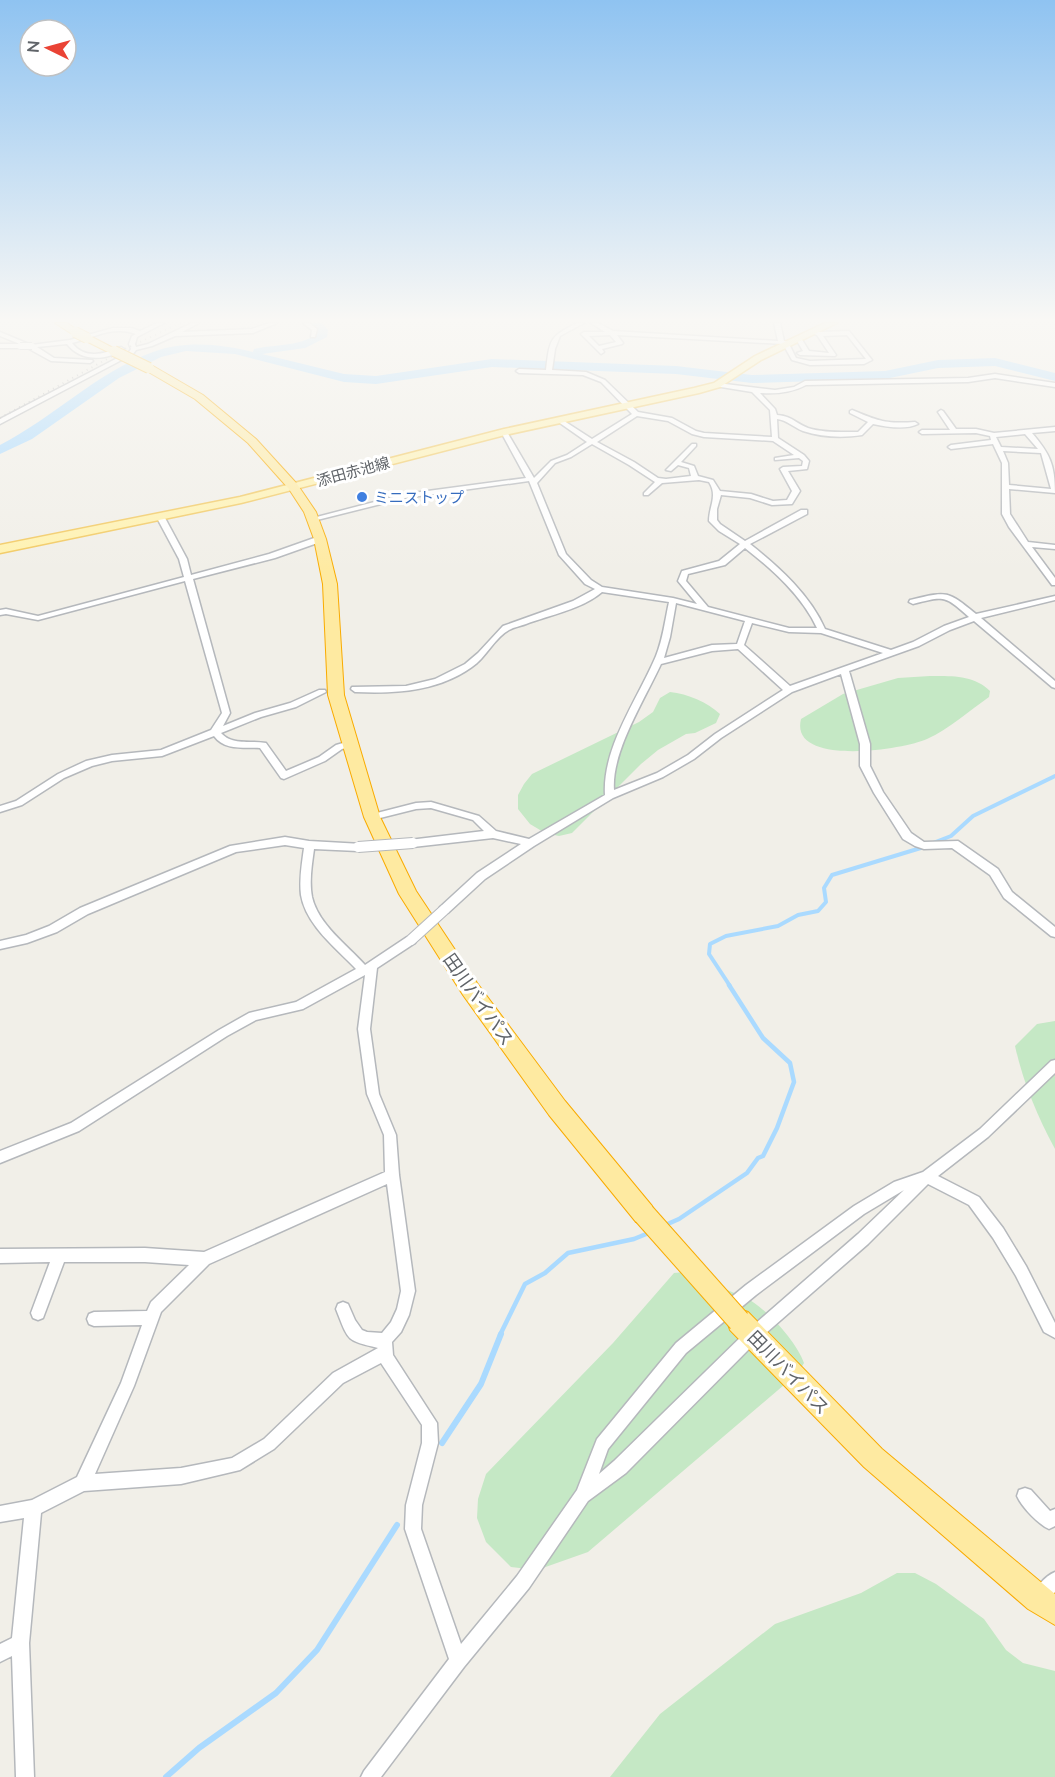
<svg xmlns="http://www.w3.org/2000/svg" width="1055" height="1777" font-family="Lato,'Noto Sans JP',sans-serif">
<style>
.green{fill:#c5e8c5}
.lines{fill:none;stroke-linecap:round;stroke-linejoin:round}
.stream-far2{stroke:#aadaff;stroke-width:4}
.stream-far1{stroke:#aadaff;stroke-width:4.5}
.stream{stroke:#aadaff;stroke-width:6}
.river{fill:#aadaff;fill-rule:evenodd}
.minor-casing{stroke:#b5b8bc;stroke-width:3}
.primary-casing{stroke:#f2c960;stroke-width:3}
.trunk-casing{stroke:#f9ab00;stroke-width:2}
.minor{fill:#fff;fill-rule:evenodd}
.primary{fill:#fff2af;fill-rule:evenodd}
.trunk{fill:#feeaa1;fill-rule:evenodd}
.rail{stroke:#b6b7b8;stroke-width:2;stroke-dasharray:1 4.5;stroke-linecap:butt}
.minor-bridge-far1-casing{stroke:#b5b8bc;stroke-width:8;stroke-linecap:butt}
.minor-bridge-casing{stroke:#b5b8bc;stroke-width:12;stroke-linecap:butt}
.trunk-bridge-far1-casing{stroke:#f9ab00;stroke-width:12;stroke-linecap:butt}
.trunk-bridge-casing{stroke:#f9ab00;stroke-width:24;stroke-linecap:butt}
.minor-bridge-far1{stroke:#fff;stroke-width:6}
.minor-bridge{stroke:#fff;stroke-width:10}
.trunk-bridge-far1{stroke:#feeaa1;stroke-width:10}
.trunk-bridge{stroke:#feeaa1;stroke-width:22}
.shop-dot{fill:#3f7fe0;stroke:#fff;stroke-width:2}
.labels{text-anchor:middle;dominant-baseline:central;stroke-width:6;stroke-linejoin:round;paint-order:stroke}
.far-street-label{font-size:15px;fill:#5f6368;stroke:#fff}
.far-shop-label{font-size:15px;fill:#366cbe;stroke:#fff;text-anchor:start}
.street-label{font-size:18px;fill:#5f6368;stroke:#fff}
</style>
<rect width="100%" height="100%" fill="#f1efe8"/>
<g class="green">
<path d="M930 676C952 676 974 675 990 691L989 697C969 711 949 729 927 739 903 750 789 767 801 719L843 694 898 678Z"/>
<path d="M670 692C688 694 707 702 720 714L716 723 695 733 686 734 658 750 641 764 572 833 559 836 545 833 530 824 518 809V795L524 784 532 774 639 722 653 712 660 698Z"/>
<path d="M1055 1021V1149C1037 1116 1023 1082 1015 1046L1037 1024Z"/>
<path d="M685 1272C705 1282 726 1289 746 1298 766 1308 797 1342 804 1363L798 1373 588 1552 537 1570 511 1567 486 1542 477 1518 478 1499 486 1474 613 1343 674 1273Z"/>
<polygon points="897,1573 915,1573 936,1584 984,1619 1006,1650 1023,1663 1055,1671 1055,1777 610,1777 660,1714 775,1624 861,1593"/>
</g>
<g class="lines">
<g class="stream-far2">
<polyline points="933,843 951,836 973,816 1055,776"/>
<polyline points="730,986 709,954 710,944 726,936 778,926 798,915 818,911 826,902 824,888 832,875 924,847"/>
</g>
<g class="stream-far1">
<polyline points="663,1226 679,1219 747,1173 758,1158 763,1156 777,1128 794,1082 790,1063 763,1038 729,985"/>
<polyline points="500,1335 525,1284 545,1273 568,1253 634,1239 651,1232"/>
</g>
<g class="stream">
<polyline points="442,1443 481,1384 501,1334"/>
<polyline points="166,1777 199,1748 276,1693 317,1650 397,1525"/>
</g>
<path class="river" d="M310 323H322L328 330 327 337 305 348 262 354 344 374 376 376 492 359 676 366 752 375 885 371 938 360 995 358 1055 373V381L995 366 938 368 885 379 752 383 676 374 492 367 376 384 344 382 235 354 186 351 161 357 119 378 32 439 0 454V445C53 418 97 372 153 352 184 340 222 344 253 352L254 349C275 344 298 347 317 334Z"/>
<g class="minor-casing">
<g id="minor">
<path d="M157 323H164L137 337 135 344 136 347 148 344 192 323H199L182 332 252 329 269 323H277L253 333 175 336 152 346 136 350 133 354 0 424V419L129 352 131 349 129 344 132 336 136 334C114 325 92 338 72 343 85 360 104 354 121 347L124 349C106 361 81 362 67 344L37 347 54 358 92 360 93 361 90 363 51 361 22 345 20 348H0V344H20L0 336V332L31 345 70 340 113 328H131L140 331Z"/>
<polygon points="303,323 309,323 317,329 315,337 311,337 312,330"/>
<path d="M577 323H584L560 336 555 349 552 370 586 372 605 380 638 412 672 418 696 431 704 433 772 437 770 410 752 392 715 386 714 385 717 383 775 390 794 387 805 381 968 378 995 374 1055 383V387L995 378 968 382 806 385C791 393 776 394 760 393L775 409 777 415C792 416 795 423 808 428 824 433 842 432 858 432L868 422 850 413V411L852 410C878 421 886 424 915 422L918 424C906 430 887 427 873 424L862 435C843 438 821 437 803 431 793 427 787 420 777 419L778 438 804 455 809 461 807 469 788 471 800 491 792 504 772 505 750 498 721 495 717 509V520L720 524 745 541 801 510H807V514L750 544C779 567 810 595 825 629L891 650 913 642 944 626 969 617C944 595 945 596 913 604L909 602 910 600C947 591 947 590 976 614L1055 596V600L981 618 1055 681V688L1052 687 974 621 950 630 919 646 849 671 870 744V766L883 792 911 833 924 842 958 841 998 869 1012 892 1055 927V937L1051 936 1004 898 990 875 952 848 924 849 915 846 903 839 874 793 860 766V744L841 674 792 692 721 738 694 759 663 777 613 798 534 846 485 879 448 913H440L439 910 440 907 477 873 521 844 493 838 413 847 408 843 409 840 484 831 473 820 431 808 416 809 372 820 369 819 367 817 369 815 416 803 431 802 479 816 496 831 529 839 605 795C602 747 638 699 656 656 663 639 665 620 669 602L602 592C582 609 550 615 526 624 521 626 514 627 509 630 496 637 488 653 477 663 443 691 397 694 355 692L351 689 352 687 406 686 435 679 465 664 478 653 503 626 573 601 595 589 585 584 559 555 529 481 405 498 313 521 309 519 405 494 526 478 501 432 504 430 507 432 534 478 551 461 567 455 587 442 557 421V419H561L592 439 632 414 601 382 583 375 519 373 516 371 519 369 546 370C550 339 549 337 577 323ZM637 416 668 421 692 434 704 437 773 441 794 455 775 458V460L799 458 803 461 802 466 783 467 780 469 792 491 787 500 773 501 751 494 720 491 713 480 698 476 694 466 681 462 696 446V444H692L666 470 671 471 678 465 689 468 691 476 666 479 658 478 634 462 597 442ZM592 444 629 465 655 482 644 493V495H648L662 483 699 480 709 482C718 496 709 506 709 521L719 531 740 544 719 561 682 571 678 581 697 604 673 598 602 587 591 580 566 554 537 483 555 463 571 457ZM745 548C773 570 802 596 817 628H789L708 607 686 581 688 574 725 565ZM676 603 745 621 737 644 712 645 664 658 670 637ZM752 623 789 632 821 633 883 653 790 686 744 645ZM738 649 783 690 715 734 688 755 657 773 614 790C611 752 645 699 661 664L712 651Z"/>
<path d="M591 323H598L613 331 778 341 774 323H780L784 341 790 342 789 344 796 358 810 361 866 359 847 335 823 336 836 355 835 356 800 355 797 353 803 351 796 339 799 337 801 338 809 351 829 353 817 335 811 333V331L819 332 849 331 872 360 864 364 810 365 792 360 783 344 617 335 623 343 622 344 602 349 604 352 601 354 581 334 584 332H605ZM610 335 616 342 599 346 589 336Z"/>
<path d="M941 410 943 411 956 429H976L994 433 1055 427V431L1032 433C1050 454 1055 465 1055 493L1009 489 1010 514 1028 542 1055 545V549L1032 547 1055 578V585H1052L1009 527 1002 514V463L993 444 951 449 948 447 951 445 991 440 990 436 976 433 922 434 919 432 922 430H950L938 412ZM1025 434 1038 449 1001 447 996 437ZM1003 451 1041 453 1051 489 1009 485 1008 463Z"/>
<path d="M158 516 165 518 187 559 191 575 269 554 317 537H323V541L275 558 193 579 230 713 223 726 255 713 290 703 319 690H325L326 692 296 707 261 717 221 733C233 746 250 740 266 743L286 771 319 757 336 745 350 741 355 744 353 746 342 749 325 761 284 779 281 778 260 748C244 747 225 751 214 736L162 756 112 761 92 766 64 778 22 805 0 812V806L16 801 58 774 86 761 112 755 161 750 211 730 222 713 185 581 38 620 6 614 0 615V610L6 609 38 616 184 577 179 559 157 518Z"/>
<path d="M285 837 309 841 362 844 363 847 362 850 358 851 314 849C312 864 309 881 312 897 318 924 347 945 365 965L407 937H415L416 940 415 943 377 968 370 1029 379 1094 396 1135 399 1175 415 1291 409 1315 401 1332 392 1342 393 1355 437 1423 438 1443 422 1505 421 1529 461 1644 517 1576 577 1490 597 1439 676 1343 746 1285 854 1206 894 1182 923 1172 980 1129 1051 1061 1055 1060V1073L988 1137 938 1176 979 1197 1003 1228 1026 1266 1055 1323V1338L1044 1332 1016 1276 993 1238 969 1205 928 1184 868 1244 758 1340 626 1473 588 1501 529 1588 464 1667 381 1777H361L364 1771 449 1659 405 1529 406 1505 422 1443V1425L381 1363 343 1383 274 1449 240 1470 181 1484 84 1491 41 1513 29 1643 34 1777H16L12 1656 0 1662V1644L12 1638 24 1518 0 1522V1506L32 1500 77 1477 121 1383 142 1325 94 1326 89 1324 87 1319 89 1314 94 1312 147 1311 151 1302 189 1265 145 1262H64L43 1318 38 1320 33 1318 31 1313 50 1262 0 1263V1249L145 1248 204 1252 385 1172 384 1135 367 1094 358 1029 365 975 303 1009 256 1020 227 1036 79 1131 0 1163V1151L71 1123 219 1030 249 1013 296 1002 356 969C336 948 306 925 301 895 299 879 302 863 304 848L285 845 236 852 88 914 57 932 27 943 0 949V941L26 935 49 926 80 908 230 846ZM387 1184 401 1291 397 1309 391 1322 382 1333 367 1332 362 1330 355 1320 348 1304 343 1302 338 1304 336 1309C349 1342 346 1340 378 1348L333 1373 264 1439 232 1458 181 1468 95 1474 134 1386 161 1312 209 1264ZM904 1190 858 1234 748 1330 614 1461 599 1474 608 1449 686 1353 756 1295 864 1214Z"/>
<path d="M1025 1488 1031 1490 1050 1511 1055 1509V1526L1049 1529C1038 1524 1022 1507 1017 1496L1019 1490Z"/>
<path d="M1055 1572V1592L1044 1605 1038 1607 1032 1605 1030 1599C1034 1589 1045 1576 1055 1572Z"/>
</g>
</g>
<g class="primary-casing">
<polygon id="primary" points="825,323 837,323 761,360 720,387 699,393 505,435 241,503 0,553 0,545 240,497 504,429 694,388 714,383 755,356"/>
</g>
<g class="trunk-casing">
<g id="trunk">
<polygon points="55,323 67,323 80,332 72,334"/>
<polygon points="84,336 90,336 119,351 110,353 84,340"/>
<polygon points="145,366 153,366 203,395 256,439 297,484 316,512 326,539 337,584 344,695 380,817 416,891 477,983 565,1101 652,1206 655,1214 652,1222 644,1225 636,1222 549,1115 463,995 399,894 364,817 328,695 323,584 314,539 304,512 289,489 248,443 195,399 145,370"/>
<polygon points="739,1309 748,1312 882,1449 1055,1594 1055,1625 1028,1609 864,1467 730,1330 727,1321 730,1312"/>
</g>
</g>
<use href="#minor" class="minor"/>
<use href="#primary" class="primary"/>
<use href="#trunk" class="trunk"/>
<polyline class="rail" points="0,418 127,348 181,323"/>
<g class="minor-bridge-far1-casing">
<polyline id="minor-bridge-far1" points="20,346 32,346"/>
</g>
<g class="minor-bridge-casing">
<g id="minor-bridge">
<polyline points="358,847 413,843"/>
<polyline points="411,940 444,910"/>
</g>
</g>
<g class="trunk-bridge-far1-casing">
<g id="trunk-bridge-far1">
<polyline points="75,332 87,338"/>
<polyline points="114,351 149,368"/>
</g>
</g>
<g class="trunk-bridge-casing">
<polyline id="trunk-bridge" points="644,1214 739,1321"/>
</g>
<use href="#minor-bridge-far1" class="minor-bridge-far1"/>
<use href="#minor-bridge" class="minor-bridge"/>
<use href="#trunk-bridge-far1" class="trunk-bridge-far1"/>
<use href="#trunk-bridge" class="trunk-bridge"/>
</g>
<linearGradient id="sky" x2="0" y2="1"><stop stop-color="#8fc3f1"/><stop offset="0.56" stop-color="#f9f8f5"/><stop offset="1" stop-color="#f9f8f5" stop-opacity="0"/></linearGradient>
<rect width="1055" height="572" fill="url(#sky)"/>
<circle class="shop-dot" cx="362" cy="497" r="6"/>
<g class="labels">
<g class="far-street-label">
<text transform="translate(353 471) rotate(-15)">添田赤池線</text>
</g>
<g class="far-shop-label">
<text x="374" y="497">ミニストップ</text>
</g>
<g class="street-label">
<text transform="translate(479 999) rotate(55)">田川バイパス</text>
<text transform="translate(789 1372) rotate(46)">田川バイパス</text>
</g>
</g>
<g transform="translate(48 48) rotate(275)"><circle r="28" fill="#ffffff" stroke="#bfc1c3" stroke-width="1.5"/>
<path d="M0-4.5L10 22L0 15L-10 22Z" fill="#ea4335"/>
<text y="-9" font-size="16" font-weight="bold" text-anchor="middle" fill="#5f6368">N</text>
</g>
</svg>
